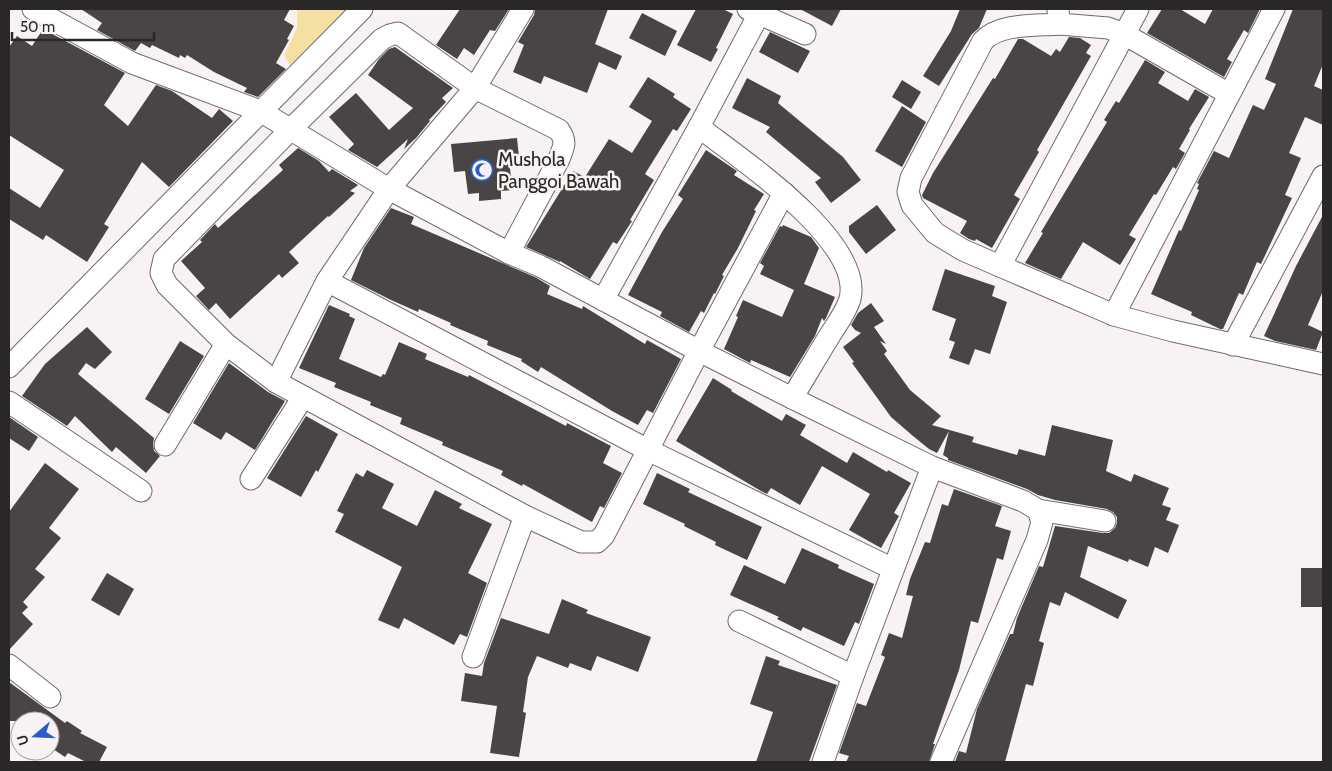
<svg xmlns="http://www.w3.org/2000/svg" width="1332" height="771" font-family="Cabin,sans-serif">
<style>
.green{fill:#f5e0a4}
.building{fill:#494545}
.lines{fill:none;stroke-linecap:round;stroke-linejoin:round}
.street-casing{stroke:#706b6a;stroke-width:23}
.street{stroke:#fff;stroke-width:21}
.labels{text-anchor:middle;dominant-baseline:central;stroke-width:5;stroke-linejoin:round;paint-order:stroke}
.poi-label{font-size:19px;fill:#2a2827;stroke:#f8f3f2;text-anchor:start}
</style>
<rect width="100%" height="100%" fill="#f8f3f2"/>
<polygon class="green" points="297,9 357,9 294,72 284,55 297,28"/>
<g class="building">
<polygon points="81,9 290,9 284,20 294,26 287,39 289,40 276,63 286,69 258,97 244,92 247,88 214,72 187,55 185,58 180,55 179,58 152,45 150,48 141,43 135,51 97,30 102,23"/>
<polygon points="460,9 509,9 495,31 490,30 474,55 464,48 457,59 436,45"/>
<polygon points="535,9 608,9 595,44 622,56 616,70 599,62 587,93 544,76 541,84 513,72 524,45 518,42 534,15"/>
<polygon points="696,9 723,9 733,14 716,48 718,49 711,62 677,45"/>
<polygon points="800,9 841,9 832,26"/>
<polygon points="960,9 987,9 979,28 972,34 939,86 923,76 951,31"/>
<polygon points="1162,9 1180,9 1205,24 1213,9 1260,9 1248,33 1244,30 1227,59 1232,62 1224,77 1147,33"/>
<polygon points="1293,9 1323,9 1323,64 1314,86 1323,90 1323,125 1305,117 1289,153 1301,158 1285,195 1292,198 1261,264 1257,262 1243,295 1239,293 1223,329 1220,329 1191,315 1192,312 1151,294 1179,230 1181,231 1199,190 1197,189 1199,184 1197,183 1214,151 1229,158 1253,105 1264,110 1276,84 1265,79"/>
<polygon points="642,13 677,31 665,56 629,38"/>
<polygon points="43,29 125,73 104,105 128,126 156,85 172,91 212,118 219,109 233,121 169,187 142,162 104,224 109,227 87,262 46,235 43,240 9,219 9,188 40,208 64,170 9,135 9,47 17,36 32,46"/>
<polygon points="770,32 810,51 798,73 759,52"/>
<polygon points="1069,37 1080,38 1091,45 1086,53 1091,56 1037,150 1039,152 1014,195 1020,199 992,248 976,239 975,241 969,239 960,233 967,221 923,198 922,195 933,173 993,78 995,79 1018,39 1023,39 1051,56 1056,49 1060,52"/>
<polygon points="395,47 453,88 442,98 446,102 429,120 430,121 416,138 404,149 408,139 377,167 348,150 354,144 329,117 356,93 389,130 413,108 368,75 379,59 389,49"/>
<polygon points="1145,60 1165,72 1158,83 1188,101 1195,89 1209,97 1189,129 1190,130 1179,149 1185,153 1176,169 1173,167 1156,195 1154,194 1129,235 1136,239 1120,265 1083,242 1061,279 1025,263 1043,233 1041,232 1107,122 1104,120 1116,101 1119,103"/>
<polygon points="648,77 675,94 673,97 691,109 677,131 673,129 645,174 654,180 630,220 632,221 617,244 613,242 590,279 560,261 560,262 526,247 573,171 585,177 609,139 632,153 652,121 629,107"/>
<polygon points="747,78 781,96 778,103 843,157 861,180 831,203 815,182 821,178 766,132 770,127 732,108"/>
<polygon points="902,80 921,92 911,109 892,97"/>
<polygon points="902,106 926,122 902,167 875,151"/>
<polygon points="517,138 520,167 510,168 512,190 501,191 501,199 479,201 479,193 468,194 465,171 454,172 451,144"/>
<polygon points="298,148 319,161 329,172 332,169 358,185 350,191 355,193 329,217 328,216 289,252 299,263 282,278 279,274 230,319 216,303 209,310 196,296 205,288 181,261 202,242 200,240 215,224 218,228 283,170 279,165"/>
<polygon points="706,150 737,171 734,175 764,194 754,210 756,211 738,248 722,275 724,276 715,294 714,293 704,313 701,311 689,332 660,316 662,312 628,295 662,232 683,199 678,195"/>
<polygon points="877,205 896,230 866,254 849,232 849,226"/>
<polygon points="391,208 414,217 411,224 535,277 550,286 547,294 582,309 583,306 645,344 647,340 681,359 653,413 647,410 638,425 612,411 541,367 538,372 521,361 522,359 487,345 488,341 450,325 451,323 419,309 418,312 391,300 351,280 364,248"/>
<polygon points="1323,215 1323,291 1308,325 1323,332 1316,350 1275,341 1264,336 1296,266"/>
<polygon points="783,225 811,237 819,248 804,284 835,297 826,318 824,321 822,318 815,336 790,377 751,360 750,363 724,349 738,317 736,316 743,300 782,317 794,290 760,274 764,266 760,263 780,226 782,227"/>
<polygon points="945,269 995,286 992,296 1007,302 990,354 975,349 969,365 949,358 955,342 949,340 956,319 932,310"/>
<polygon points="871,303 884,321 874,327 886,344 880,341 887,351 884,354 910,390 941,416 932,425 974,437 972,442 1017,455 1019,449 1045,456 1052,425 1113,440 1106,471 1131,482 1134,474 1169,488 1162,505 1171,508 1166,520 1179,525 1168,553 1155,547 1148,567 1129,559 1128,562 1088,546 1080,577 1127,600 1118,619 1065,592 1060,606 1050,602 1039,641 1044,643 1033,686 1026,684 1005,762 955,762 959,751 966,753 977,709 1010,634 1013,634 1017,618 1039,566 1043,567 1055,526 1103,533 1109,533 1115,528 1117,523 1117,517 1113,512 1107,509 1055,500 1038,495 1027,489 948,460 948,458 943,455 949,431 937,453 929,449 913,436 891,417 852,363 854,362 843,347 861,333 855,330 851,325 858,313"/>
<polygon points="329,305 350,314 349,316 355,319 339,359 381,377 383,374 385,375 399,342 427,354 425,359 468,377 469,375 566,426 567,423 611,446 603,463 622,473 604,508 600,506 592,522 523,484 522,486 501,475 503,471 442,445 443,442 400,424 402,418 370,405 371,402 334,387 336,383 299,368"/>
<polygon points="87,327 112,352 95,369 86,363 78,374 154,438 153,444 154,451 160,456 146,473 116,447 112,452 75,416 67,426 22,396 45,364"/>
<polygon points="180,341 204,356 169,414 145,399"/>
<polygon points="229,363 268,392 285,401 255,450 226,432 221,440 193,423"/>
<polygon points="713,378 732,390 731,391 782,421 786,414 806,425 800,435 847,463 853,452 887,472 888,470 911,483 894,513 899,516 881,548 849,530 870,494 822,466 800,505 771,488 767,494 761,491 676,441"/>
<polygon points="306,416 338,434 318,472 316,470 301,497 267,478"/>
<polygon points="9,417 38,437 29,451 9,438"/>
<polygon points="45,463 79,489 49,528 61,538 35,569 45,577 23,602 28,607 22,613 33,624 9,650 9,512"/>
<polygon points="367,470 394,484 382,508 417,526 435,490 462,504 459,508 492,524 468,573 487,583 467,637 460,634 454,645 404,618 399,629 378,620 402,567 335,532 344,514 337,511 356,473 363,477"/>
<polygon points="657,473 690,489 688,492 762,527 747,560 715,545 716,542 684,526 685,524 643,504"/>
<polygon points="954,489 1002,506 995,526 1011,531 1003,560 997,558 978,623 971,621 959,670 933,744 935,744 929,762 846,762 849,756 839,753 857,703 866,706 885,657 881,655 889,633 902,638 913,596 906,595 910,579 925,542 930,543 942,504 948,506"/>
<polygon points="802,548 839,565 838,568 874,584 859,624 855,622 844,646 803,627 801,631 777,619 779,617 730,595 744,565 785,584"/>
<rect x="1301" y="568" width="22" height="39"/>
<polygon points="107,573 134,589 119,616 91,600"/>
<polygon points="562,599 588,610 586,613 651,637 638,672 597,656 591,671 570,663 568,668 537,656 528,677 523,712 526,713 519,757 490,753 497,706 461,701 465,673 482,676 484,663 501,618 549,634"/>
<polygon points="766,656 780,661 778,665 837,685 809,762 756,762 773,712 750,704"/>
<polygon points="9,682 65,723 67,721 82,731 80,733 107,747 99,762 86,762 68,753 65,757 50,747 50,721 9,721"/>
</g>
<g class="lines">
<g class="street-casing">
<g id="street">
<polyline points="33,9 132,63 260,111 389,189 509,253 540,266 699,351 792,398 932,467 1023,501 1038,510 1042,522 1037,540 941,762"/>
<polyline points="523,9 475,88 389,189 327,281 276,382 525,516 581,542 597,542 604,535 699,351 784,193"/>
<polyline points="748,9 805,34"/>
<path d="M1058 9 1059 24C1036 26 999 23 983 41L911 178 908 192 912 205 935 233 963 250 1000 266 1114 315 1173 331 1323 364"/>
<polyline points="1059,24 1108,28 1124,34 1229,94"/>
<path d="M699 127C740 159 864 241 850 299 846 312 837 324 830 335 817 356 805 377 792 398"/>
<polyline points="1000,266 1138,9"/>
<polyline points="327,281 648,450 893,569"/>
<polyline points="603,300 699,127 759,14"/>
<polyline points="1114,315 1274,9"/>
<polyline points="1233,345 1323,176"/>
<polyline points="9,367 362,9"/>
<path d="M276 382 226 344 167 285 161 273 164 259 291 129 382 39 390 35 398 33 475 88 559 130C567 142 564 146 559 159L509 253"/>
<polyline points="9,402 141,491"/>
<polyline points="165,445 226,344"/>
<polyline points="251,479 303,397"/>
<polyline points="1038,510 1105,521"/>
<polyline points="739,621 853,676"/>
<polyline points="473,657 525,516"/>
<polyline points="9,665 50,697"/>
<polyline points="823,762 853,676 932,467"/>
</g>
</g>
<use href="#street" class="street"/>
</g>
<defs>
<g id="mosque-ring" transform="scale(1.125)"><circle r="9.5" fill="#f8f3f2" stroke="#2c5ac9" stroke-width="1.5"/><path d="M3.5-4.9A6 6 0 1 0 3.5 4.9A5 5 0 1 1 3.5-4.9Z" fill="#2c5ac9"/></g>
</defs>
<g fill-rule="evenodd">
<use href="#mosque-ring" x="482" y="170"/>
</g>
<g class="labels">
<g class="poi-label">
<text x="498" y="159">Mushola<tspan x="498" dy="22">Panggoi Bawah</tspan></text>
</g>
</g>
<rect width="1332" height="771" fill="none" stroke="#2a2827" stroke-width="20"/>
<g transform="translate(35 736) rotate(251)"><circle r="24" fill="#f8f3f2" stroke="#a6a2a1"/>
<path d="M0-4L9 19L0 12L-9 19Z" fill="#2c5ac9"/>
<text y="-8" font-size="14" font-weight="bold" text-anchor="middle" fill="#2a2827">U</text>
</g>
<path d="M12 32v8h142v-8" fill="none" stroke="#2a2827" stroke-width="2.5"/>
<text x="20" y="32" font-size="15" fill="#2a2827" stroke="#f8f3f2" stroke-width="4" paint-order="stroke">50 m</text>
</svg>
